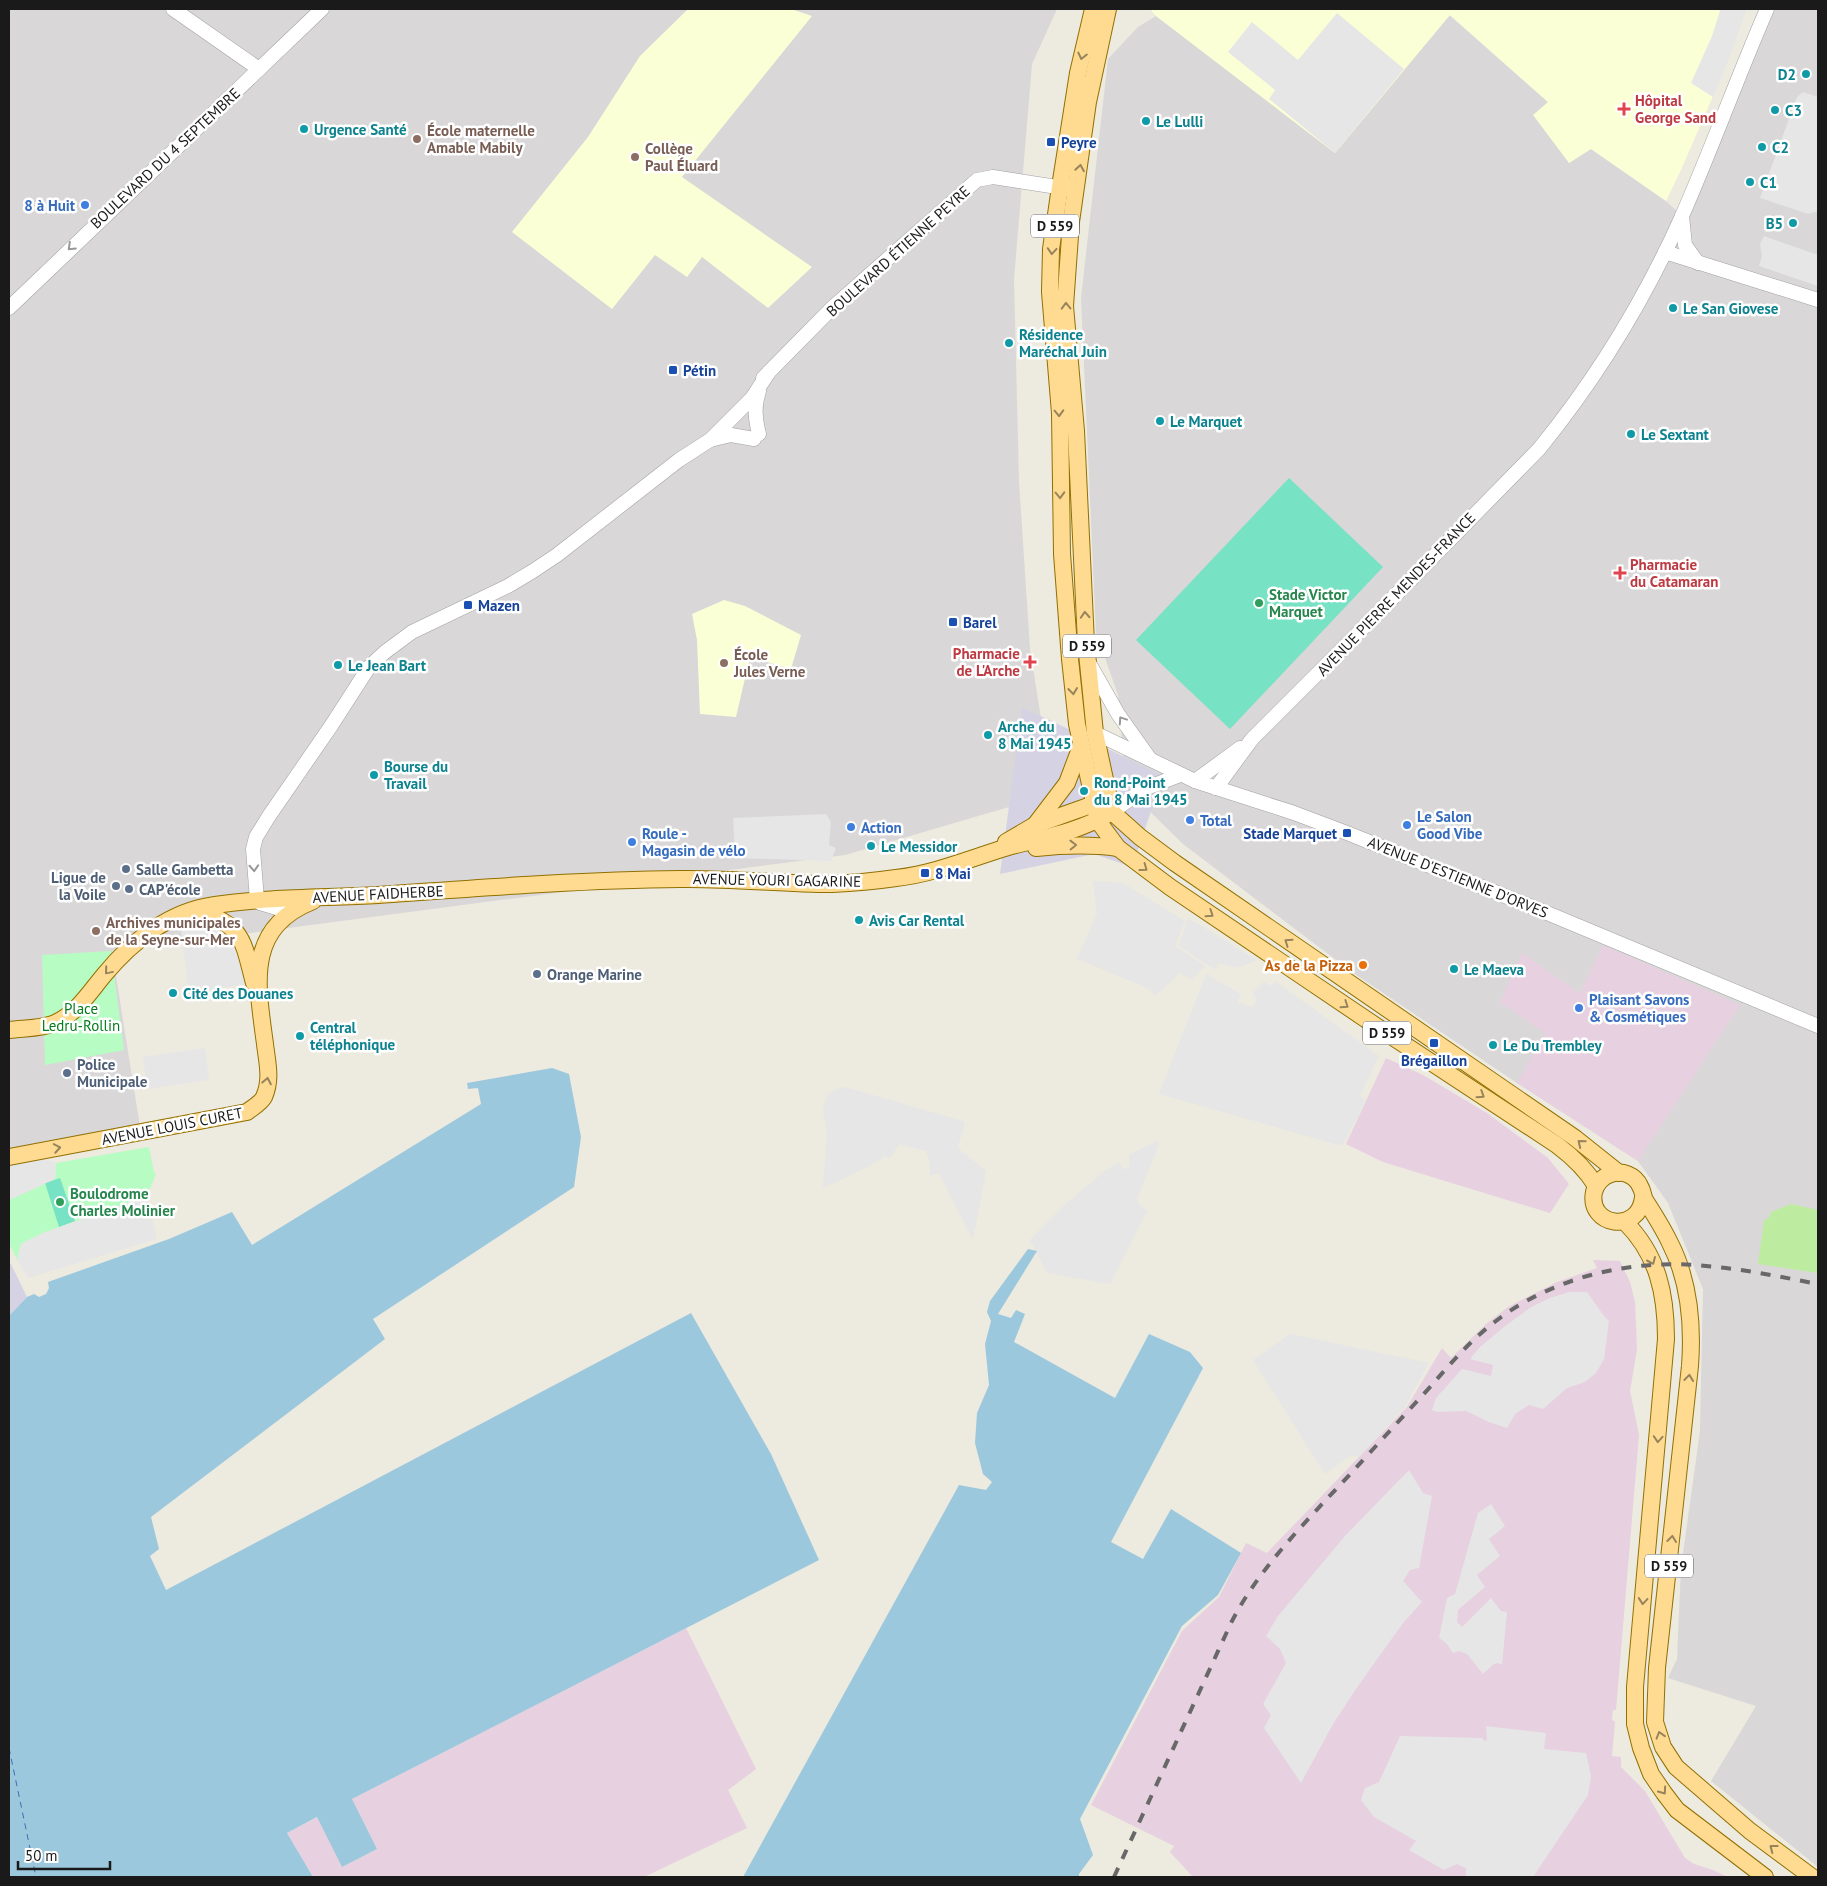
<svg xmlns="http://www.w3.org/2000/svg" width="1827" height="1886" font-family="'PT Sans',sans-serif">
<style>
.residential{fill:#d9d7d7}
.industrial{fill:#e7d0e0}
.education{fill:#fbffd6}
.grass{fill:#bdeca0}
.park{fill:#b7fcc3}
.pitch{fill:#77e2c4}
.parking{fill:#e6e6e6}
.plaza{fill:#d5d3e3}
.water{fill:#9cc8de}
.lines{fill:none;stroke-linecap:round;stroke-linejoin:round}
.ferry{stroke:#436dae;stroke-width:1;stroke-dasharray:6 5;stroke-linecap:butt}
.minor-casing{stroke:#a1a1a1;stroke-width:15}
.major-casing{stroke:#917000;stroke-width:18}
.minor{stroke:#fff;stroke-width:14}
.major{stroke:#ffdb92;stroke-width:16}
.rail{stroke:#686868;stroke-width:4;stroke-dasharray:10 10;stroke-linecap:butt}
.oneway{stroke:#98845c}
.oneway2{stroke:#989898}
.culture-dot{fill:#0f9aa8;stroke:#fff;stroke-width:2}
.health-dot{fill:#e0444e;stroke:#fff;stroke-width:2}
.education-dot{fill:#8d6e63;stroke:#fff;stroke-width:2}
.transit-dot{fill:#1a4fb4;stroke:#fff;stroke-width:2}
.shop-dot{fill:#3f7fe0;stroke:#fff;stroke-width:2}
.leisure-dot{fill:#2e9e5b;stroke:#fff;stroke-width:2}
.service-dot{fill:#5c6f8a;stroke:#fff;stroke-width:2}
.food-dot{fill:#e8710a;stroke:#fff;stroke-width:2}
.labels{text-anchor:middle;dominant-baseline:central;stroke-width:5;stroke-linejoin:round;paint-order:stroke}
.shield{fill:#fff;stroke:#5f5f5f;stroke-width:1}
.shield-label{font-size:14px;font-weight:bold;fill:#1a1a1a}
.culture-label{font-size:15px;font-weight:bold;fill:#0d838f;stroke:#fff;text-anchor:start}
.health-label{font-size:15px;font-weight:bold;fill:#be3a42;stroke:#fff;text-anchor:start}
.education-label{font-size:15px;font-weight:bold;fill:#785e54;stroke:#fff;text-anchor:start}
.transit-label{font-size:15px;font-weight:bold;fill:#164399;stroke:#fff;text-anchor:start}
.street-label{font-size:15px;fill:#1a1a1a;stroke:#fff}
.shop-label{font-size:15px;font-weight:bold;fill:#366cbe;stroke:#fff;text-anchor:start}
.leisure-label{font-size:15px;font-weight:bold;fill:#27864d;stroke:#fff;text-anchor:start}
.service-label{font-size:15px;font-weight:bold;fill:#4e5e75;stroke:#fff;text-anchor:start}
.food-label{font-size:15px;font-weight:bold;fill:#c56008;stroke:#fff;text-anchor:end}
.park-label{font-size:15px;fill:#057c1b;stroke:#fff}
</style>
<rect width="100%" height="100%" fill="#edeadf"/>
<g class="residential">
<polygon points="9,9 1057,9 1032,64 1014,279 1019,482 1030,649 1050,775 1009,807 845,855 112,951 141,1133 9,1159"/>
<polygon points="1767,9 1818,9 1818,1867 1711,1781 1756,1706 1668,1678 1677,1659 1681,1568 1700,1431 1703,1289 1668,1203 1638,1161 1517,1083 1352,972 1183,844 1126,788 1118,695 1096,632 1081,298 1108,59 1138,27 1156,16 1335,153 1449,15 1548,102 1569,163 1591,149 1666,201 1682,216"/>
</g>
<g class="industrial">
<polygon points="1603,945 1740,1005 1638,1161 1517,1083 1545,1033 1500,1002 1522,953 1580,993"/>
<polygon points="1386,1058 1423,1075 1487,1113 1548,1158 1569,1184 1550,1213 1383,1162 1346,1144"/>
<polygon points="1593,1260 1620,1261 1630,1282 1635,1302 1637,1349 1630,1391 1639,1435 1616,1710 1613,1710 1612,1720 1615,1722 1612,1756 1621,1757 1621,1767 1645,1791 1685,1858 1694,1864 1713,1870 1728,1877 1193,1877 1170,1852 1174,1846 1091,1805 1182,1631 1219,1597 1246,1543 1267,1553 1407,1407 1442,1348 1451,1358 1486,1324 1508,1307 1557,1282 1597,1268"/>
<polygon points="686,1628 756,1769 728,1790 747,1828 644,1877 313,1877 287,1833 318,1817 342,1867 377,1849 352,1799"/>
</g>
<g class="education">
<polygon points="688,9 791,9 812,16 682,177 812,267 768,308 702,257 687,277 655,255 612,309 512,232 588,137 640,56"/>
<polygon points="1150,9 1747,9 1732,52 1681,170 1666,201 1591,149 1569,163 1533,115 1548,102 1450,15 1335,153 1156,16"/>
<polygon points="724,600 745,606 801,635 791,669 750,657 736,717 700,714 697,640 692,614"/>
</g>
<polygon class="grass" points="1791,1204 1818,1210 1818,1273 1758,1264 1764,1220 1769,1218 1771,1212"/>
<g class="park">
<polygon points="111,951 124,1050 45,1065 42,955"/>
<polygon points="149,1147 154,1172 156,1174 147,1196 43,1233 21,1244 17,1260 9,1243 9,1200 55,1179 56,1163"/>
</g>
<g class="pitch">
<polygon points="1289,478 1383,567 1230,729 1136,640"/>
<polygon points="60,1178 75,1221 59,1227 45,1183"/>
</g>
<g class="parking">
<polygon points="1718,9 1747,9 1732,52 1713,97 1691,83 1712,36 1720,11"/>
<polygon points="1337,13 1404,69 1335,153 1269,99 1275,90 1228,52 1252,22 1298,60"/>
<polygon points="1803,92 1818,97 1818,211 1808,214 1760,198 1797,97"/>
<polygon points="1764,236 1818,255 1818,286 1759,266 1762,256 1760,244"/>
<polygon points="826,814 831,822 829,845 836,848 831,861 735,858 733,818"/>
<polygon points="1093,881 1123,883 1185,921 1175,946 1205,966 1192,980 1180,973 1155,996 1150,990 1140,985 1077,959 1097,914"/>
<polygon points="1188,918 1257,960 1238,968 1218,963 1216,970 1179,946"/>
<polygon points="207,923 227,928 237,942 248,984 189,993 181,930"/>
<polygon points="1206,974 1241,994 1237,1002 1251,1007 1257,1001 1253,992 1264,981 1270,986 1275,981 1379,1056 1360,1095 1366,1101 1342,1146 1159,1094"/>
<polygon points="205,1048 209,1080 147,1089 143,1057"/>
<polygon points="845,1087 963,1121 965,1124 958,1146 961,1151 986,1171 973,1240 939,1173 930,1176 930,1163 926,1151 899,1144 890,1158 885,1156 870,1166 823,1188 827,1133 823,1112 825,1100 829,1094 836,1089"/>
<polygon points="1158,1140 1159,1145 1137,1199 1139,1205 1147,1211 1110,1284 1047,1273 1030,1240 1062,1207 1106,1170 1120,1162 1124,1170 1130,1166 1129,1155"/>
<polygon points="44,1159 56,1163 55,1179 9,1200 9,1165"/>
<polygon points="147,1196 157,1239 28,1278 17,1260 21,1244 43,1233"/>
<polygon points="1569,1292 1587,1292 1604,1316 1609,1321 1604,1359 1596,1373 1585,1382 1567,1388 1543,1409 1529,1405 1515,1414 1507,1428 1489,1422 1466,1411 1437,1412 1432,1410 1436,1398 1462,1369 1491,1376 1493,1365 1470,1359 1480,1347 1504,1327 1531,1307 1550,1298"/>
<polygon points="1290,1334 1429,1363 1405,1407 1359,1457 1351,1455 1325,1474 1253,1360"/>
<polygon points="1409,1470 1423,1493 1432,1496 1419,1568 1410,1570 1403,1581 1422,1602 1403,1623 1358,1686 1333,1724 1301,1783 1264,1728 1271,1715 1263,1704 1286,1663 1280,1649 1266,1636 1278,1616 1345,1536"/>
<polygon points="1491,1504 1505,1526 1489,1539 1500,1556 1477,1575 1485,1587 1458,1610 1457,1622 1462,1627 1491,1598 1501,1611 1507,1612 1502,1665 1498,1663 1494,1664 1483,1674 1467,1654 1459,1651 1453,1653 1446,1643 1439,1638 1447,1598 1455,1594 1478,1513"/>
<polygon points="1486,1726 1546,1733 1544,1749 1586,1753 1591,1776 1588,1795 1533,1877 1466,1877 1466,1868 1457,1864 1444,1870 1409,1850 1416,1841 1374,1817 1361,1800 1365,1788 1379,1782 1400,1736 1483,1738 1483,1740 1487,1741"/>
</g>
<g class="plaza">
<polygon points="1022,708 1052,721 1163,776 1132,867 1094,854 1000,874"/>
<polygon points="9,1264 11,1264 27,1297 9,1316"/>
</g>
<g class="water">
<polygon points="552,1068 569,1074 581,1137 574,1187 373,1319 385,1339 151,1517 159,1549 150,1556 166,1590 691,1313 771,1454 819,1560 352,1799 377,1849 342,1867 317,1817 287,1833 313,1877 9,1877 9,1316 27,1297 34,1294 39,1297 46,1294 49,1288 48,1282 169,1239 232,1212 252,1245 481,1104 478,1088 468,1089 467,1083"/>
<polygon points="1028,1249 1037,1251 998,1314 1011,1318 1016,1310 1025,1314 1014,1342 1115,1398 1149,1334 1190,1352 1203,1368 1111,1542 1143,1559 1171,1509 1241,1553 1218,1595 1182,1626 1080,1819 1093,1855 1079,1874 1079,1877 743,1877 959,1485 986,1490 992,1482 983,1474 975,1443 977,1413 989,1385 985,1344 991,1321 987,1312 990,1301"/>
</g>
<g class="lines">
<polyline class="ferry" points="9,1748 36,1877"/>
<g class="minor-casing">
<g id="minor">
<polyline points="173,9 259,69"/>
<polyline points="1682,216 1685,245 1698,263"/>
<polyline points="1665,252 1818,300"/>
<polyline points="9,308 322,9"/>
<polyline points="763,378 832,308 977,180 993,177 1070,189"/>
<path d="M759 434C755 418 754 406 759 391"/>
<polyline points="710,440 731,435 754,439"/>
<polyline points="1089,663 1118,714 1150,759"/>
<polyline points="1095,733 1195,781 1294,813 1347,833 1535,908 1818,1026"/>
<polyline points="1195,781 1240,748"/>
<path d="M1216 788 1252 739 1378 613 1539 449C1596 379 1645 299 1682 216 1712 148 1737 78 1767 9"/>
<polyline points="1112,812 1144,789 1180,775"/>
<polyline points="290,912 260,903 257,900 253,849 256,837 269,816 331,726 369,667 385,652 412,632 508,586 533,571 557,555 679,460 710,440 752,398 769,372"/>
</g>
</g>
<g class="major-casing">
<g id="major">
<path d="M1093 9 1078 73 1060 187 1051 249 1050 292 1060 413 1062 554 1070 659 1077 724 1098 821 1118 848 1170 887 1367 1020 1557 1145C1573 1157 1586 1169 1596 1186"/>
<polyline points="1108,9 1088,102 1071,222 1065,306 1076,431 1086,643 1095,733 1112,812"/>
<polyline points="1035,825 1067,783 1081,746"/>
<polyline points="1006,842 1035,825 1094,804 1112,812 1140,837 1175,863 1575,1138 1619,1173"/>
<path d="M1036 848C1064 845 1090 844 1118 848"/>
<path d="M197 909C244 928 242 937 254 983"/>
<path d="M9 1030C24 1028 41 1029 55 1023 77 1013 89 993 104 975 132 941 170 911 215 905 269 897 323 898 378 895 478 888 579 880 680 879 731 878 781 884 832 884 853 883 875 881 896 878 934 874 971 858 1008 847 1043 838 1081 831 1112 812"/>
<path d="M9 1157 247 1112C252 1108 261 1103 264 1097 272 1079 267 1062 265 1044 257 984 245 928 313 901"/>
<path d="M1643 1197C1639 1235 1587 1226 1594 1192 1596 1184 1603 1176 1611 1174 1622 1170 1635 1175 1640 1186 1643 1191 1643 1196 1645 1200 1654 1214 1663 1228 1670 1243 1689 1280 1693 1325 1690 1366L1657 1668 1655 1722 1663 1747 1676 1767 1750 1831 1812 1877"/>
<path d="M1625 1222C1658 1255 1666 1294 1666 1339L1635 1687V1724L1641 1748 1651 1774 1664 1793 1677 1810 1765 1877"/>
</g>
</g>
<use href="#minor" class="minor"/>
<use href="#major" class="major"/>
<path class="rail" d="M1114 1877 1231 1623C1261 1563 1319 1509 1364 1459 1387 1434 1409 1410 1431 1386 1450 1364 1469 1342 1492 1324 1551 1277 1632 1258 1706 1266 1744 1269 1781 1277 1818 1284"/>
</g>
<defs><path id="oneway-chevron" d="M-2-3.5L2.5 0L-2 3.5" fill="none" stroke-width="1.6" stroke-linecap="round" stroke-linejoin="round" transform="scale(1.25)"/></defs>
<g class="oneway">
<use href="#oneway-chevron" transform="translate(1082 56) rotate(103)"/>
<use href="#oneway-chevron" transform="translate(1080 168) rotate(-81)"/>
<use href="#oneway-chevron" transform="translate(1052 251) rotate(94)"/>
<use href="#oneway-chevron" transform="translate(1066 306) rotate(-91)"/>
<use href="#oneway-chevron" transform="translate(1059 413) rotate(88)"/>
<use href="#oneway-chevron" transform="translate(1060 495) rotate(88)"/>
<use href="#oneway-chevron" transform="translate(1085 615) rotate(-93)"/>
<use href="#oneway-chevron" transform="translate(1073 691) rotate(84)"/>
<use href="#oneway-chevron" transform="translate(1073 845) rotate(-1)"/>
<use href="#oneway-chevron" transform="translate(1144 868) rotate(36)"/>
<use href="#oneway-chevron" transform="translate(1210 914) rotate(34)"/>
<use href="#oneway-chevron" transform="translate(1288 942) rotate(-145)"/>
<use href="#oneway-chevron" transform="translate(108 971) rotate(130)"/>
<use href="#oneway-chevron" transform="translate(1345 1005) rotate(34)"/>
<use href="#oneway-chevron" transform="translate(267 1081) rotate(-79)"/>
<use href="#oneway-chevron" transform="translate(1481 1095) rotate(33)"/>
<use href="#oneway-chevron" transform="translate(1581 1143) rotate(-141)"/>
<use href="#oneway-chevron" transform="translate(57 1148) rotate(-10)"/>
<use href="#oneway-chevron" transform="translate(1652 1261) rotate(66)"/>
<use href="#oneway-chevron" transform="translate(1689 1378) rotate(-84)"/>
<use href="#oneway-chevron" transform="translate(1658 1439) rotate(94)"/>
<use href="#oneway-chevron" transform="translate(1672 1539) rotate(-83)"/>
<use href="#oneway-chevron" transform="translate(1643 1601) rotate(95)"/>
<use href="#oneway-chevron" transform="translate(1660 1735) rotate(-107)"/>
<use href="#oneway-chevron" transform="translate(1663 1791) rotate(55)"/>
<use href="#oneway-chevron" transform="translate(1773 1848) rotate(-143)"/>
</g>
<g class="oneway2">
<use href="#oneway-chevron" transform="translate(71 247) rotate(137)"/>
<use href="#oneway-chevron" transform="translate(1122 720) rotate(-124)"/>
<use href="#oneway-chevron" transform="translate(254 868) rotate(87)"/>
</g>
<g class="culture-dot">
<circle cx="1806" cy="74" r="5"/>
<circle cx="1775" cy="110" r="5"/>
<circle cx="1146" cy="121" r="5"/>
<circle cx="304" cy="129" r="5"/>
<circle cx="1762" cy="147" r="5"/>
<circle cx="1750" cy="182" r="5"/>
<circle cx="1793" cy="223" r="5"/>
<circle cx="1673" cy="308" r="5"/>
<circle cx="1009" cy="343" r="5"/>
<circle cx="1160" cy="421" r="5"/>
<circle cx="1631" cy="434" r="5"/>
<circle cx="338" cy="665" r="5"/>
<circle cx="988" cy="735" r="5"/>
<circle cx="374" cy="775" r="5"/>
<circle cx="1084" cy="791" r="5"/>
<circle cx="871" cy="846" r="5"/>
<circle cx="859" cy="920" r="5"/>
<circle cx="1454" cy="969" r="5"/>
<circle cx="173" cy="993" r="5"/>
<circle cx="300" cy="1036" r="5"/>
<circle cx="1493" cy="1045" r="5"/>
</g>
<g class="health-dot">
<path d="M1621.5 101.5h5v5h5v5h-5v5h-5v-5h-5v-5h5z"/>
<path d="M1617.5 565.5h5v5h5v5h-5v5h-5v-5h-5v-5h5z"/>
<path d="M1027.5 654.5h5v5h5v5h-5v5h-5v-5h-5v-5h5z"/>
</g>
<g class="education-dot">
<circle cx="417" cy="139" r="5"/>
<circle cx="635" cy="157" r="5"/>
<circle cx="724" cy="663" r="5"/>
<circle cx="96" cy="931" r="5"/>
</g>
<g class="transit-dot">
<rect x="1046" y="137" width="10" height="10" rx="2.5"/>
<rect x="668" y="365" width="10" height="10" rx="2.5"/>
<rect x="463" y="600" width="10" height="10" rx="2.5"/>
<rect x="948" y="617" width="10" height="10" rx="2.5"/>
<rect x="1342" y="828" width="10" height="10" rx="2.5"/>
<rect x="920" y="868" width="10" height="10" rx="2.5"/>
<rect x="1429" y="1038" width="10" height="10" rx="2.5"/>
</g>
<g class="shop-dot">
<circle cx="85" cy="205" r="5"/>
<circle cx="1190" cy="820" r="5"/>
<circle cx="1407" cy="825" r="5"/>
<circle cx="851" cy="827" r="5"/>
<circle cx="632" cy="842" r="5"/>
<circle cx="1579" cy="1008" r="5"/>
</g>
<g class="leisure-dot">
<circle cx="1259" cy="603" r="5"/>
<circle cx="60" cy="1202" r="5"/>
</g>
<g class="service-dot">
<circle cx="126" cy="869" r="5"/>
<circle cx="116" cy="886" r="5"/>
<circle cx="129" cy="889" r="5"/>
<circle cx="537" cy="974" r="5"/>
<circle cx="67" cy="1073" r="5"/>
</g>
<circle class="food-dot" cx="1363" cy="965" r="5"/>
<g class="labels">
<g class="shield">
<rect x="1031" y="214.5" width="48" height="23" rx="4"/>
<rect x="1063" y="634.5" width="48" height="23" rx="4"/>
<rect x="1363" y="1021.5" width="48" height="23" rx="4"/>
<rect x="1645" y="1554.5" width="48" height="23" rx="4"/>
</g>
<g class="shield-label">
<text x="1055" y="226">D 559</text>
<text x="1087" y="646">D 559</text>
<text x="1387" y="1033">D 559</text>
<text x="1669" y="1566">D 559</text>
</g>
<g class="culture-label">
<text x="1796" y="74" text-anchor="end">D2</text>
<text x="1785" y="110">C3</text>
<text x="1156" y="121">Le Lulli</text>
<text x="314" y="129">Urgence Santé</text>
<text x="1772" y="147">C2</text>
<text x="1760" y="182">C1</text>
<text x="1783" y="223" text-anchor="end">B5</text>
<text x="1683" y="308">Le San Giovese</text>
<text x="1019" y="334">Résidence<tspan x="1019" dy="17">Maréchal Juin</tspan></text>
<text x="1170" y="421">Le Marquet</text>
<text x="1641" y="434">Le Sextant</text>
<text x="348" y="665">Le Jean Bart</text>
<text x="998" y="726">Arche du<tspan x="998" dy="17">8 Mai 1945</tspan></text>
<text x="384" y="766">Bourse du<tspan x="384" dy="17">Travail</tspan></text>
<text x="1094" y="782">Rond-Point<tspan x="1094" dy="17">du 8 Mai 1945</tspan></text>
<text x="881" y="846">Le Messidor</text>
<text x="869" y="920">Avis Car Rental</text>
<text x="1464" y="969">Le Maeva</text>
<text x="183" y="993">Cité des Douanes</text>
<text x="310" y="1027">Central<tspan x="310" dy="17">téléphonique</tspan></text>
<text x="1503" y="1045">Le Du Trembley</text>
</g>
<g class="health-label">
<text x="1635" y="100">Hôpital<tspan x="1635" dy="17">George Sand</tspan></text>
<text x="1630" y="564">Pharmacie<tspan x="1630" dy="17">du Catamaran</tspan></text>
<text x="1020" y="653" text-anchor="end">Pharmacie<tspan x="1020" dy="17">de L'Arche</tspan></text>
</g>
<g class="education-label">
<text x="427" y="130">École maternelle<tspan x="427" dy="17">Amable Mabily</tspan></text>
<text x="645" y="148">Collège<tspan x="645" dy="17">Paul Éluard</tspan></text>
<text x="734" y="654">École<tspan x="734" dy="17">Jules Verne</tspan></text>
<text x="106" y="922">Archives municipales<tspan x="106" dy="17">de la Seyne-sur-Mer</tspan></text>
</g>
<g class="transit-label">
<text x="1061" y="142">Peyre</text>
<text x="683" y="370">Pétin</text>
<text x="478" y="605">Mazen</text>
<text x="963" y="622">Barel</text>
<text x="1337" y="833" text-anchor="end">Stade Marquet</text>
<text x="935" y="873">8 Mai</text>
<text x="1434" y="1060" text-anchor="middle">Brégaillon</text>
</g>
<g class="street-label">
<text transform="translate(165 158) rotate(-43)">BOULEVARD DU 4 SEPTEMBRE</text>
<text transform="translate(898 251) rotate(-42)">BOULEVARD ÉTIENNE PEYRE</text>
<text transform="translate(1396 594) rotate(-46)">AVENUE PIERRE MENDES-FRANCE</text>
<text transform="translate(1458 877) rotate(22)">AVENUE D'ESTIENNE D'ORVES</text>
<text transform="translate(777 880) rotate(1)">AVENUE YOURI GAGARINE</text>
<text transform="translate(378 894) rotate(-3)">AVENUE FAIDHERBE</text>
<text transform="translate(172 1126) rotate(-11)">AVENUE LOUIS CURET</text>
</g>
<g class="shop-label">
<text x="75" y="205" text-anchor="end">8 à Huit</text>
<text x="1417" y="816">Le Salon<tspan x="1417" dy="17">Good Vibe</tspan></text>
<text x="1200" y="820">Total</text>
<text x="861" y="827">Action</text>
<text x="642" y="833">Roule -<tspan x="642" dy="17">Magasin de vélo</tspan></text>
<text x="1589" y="999">Plaisant Savons<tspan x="1589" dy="17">&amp; Cosmétiques</tspan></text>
</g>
<g class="leisure-label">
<text x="1269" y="594">Stade Victor<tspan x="1269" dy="17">Marquet</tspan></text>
<text x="70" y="1193">Boulodrome<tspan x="70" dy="17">Charles Molinier</tspan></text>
</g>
<g class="service-label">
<text x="136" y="869">Salle Gambetta</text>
<text x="106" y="877" text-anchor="end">Ligue de<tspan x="106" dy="17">la Voile</tspan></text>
<text x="139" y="889">CAP'école</text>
<text x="547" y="974">Orange Marine</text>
<text x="77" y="1064">Police<tspan x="77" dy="17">Municipale</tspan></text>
</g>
<g class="food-label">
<text x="1353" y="965">As de la Pizza</text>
</g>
<g class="park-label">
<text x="81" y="1008">Place<tspan x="81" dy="17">Ledru-Rollin</tspan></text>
</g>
</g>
<rect width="1827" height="1886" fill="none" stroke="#1a1a1a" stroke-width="20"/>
<path d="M18 1861v8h92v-8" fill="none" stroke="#1a1a1a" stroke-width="2.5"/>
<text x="25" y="1861" font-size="15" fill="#1a1a1a" stroke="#ffffff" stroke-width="4" paint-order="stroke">50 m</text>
</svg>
